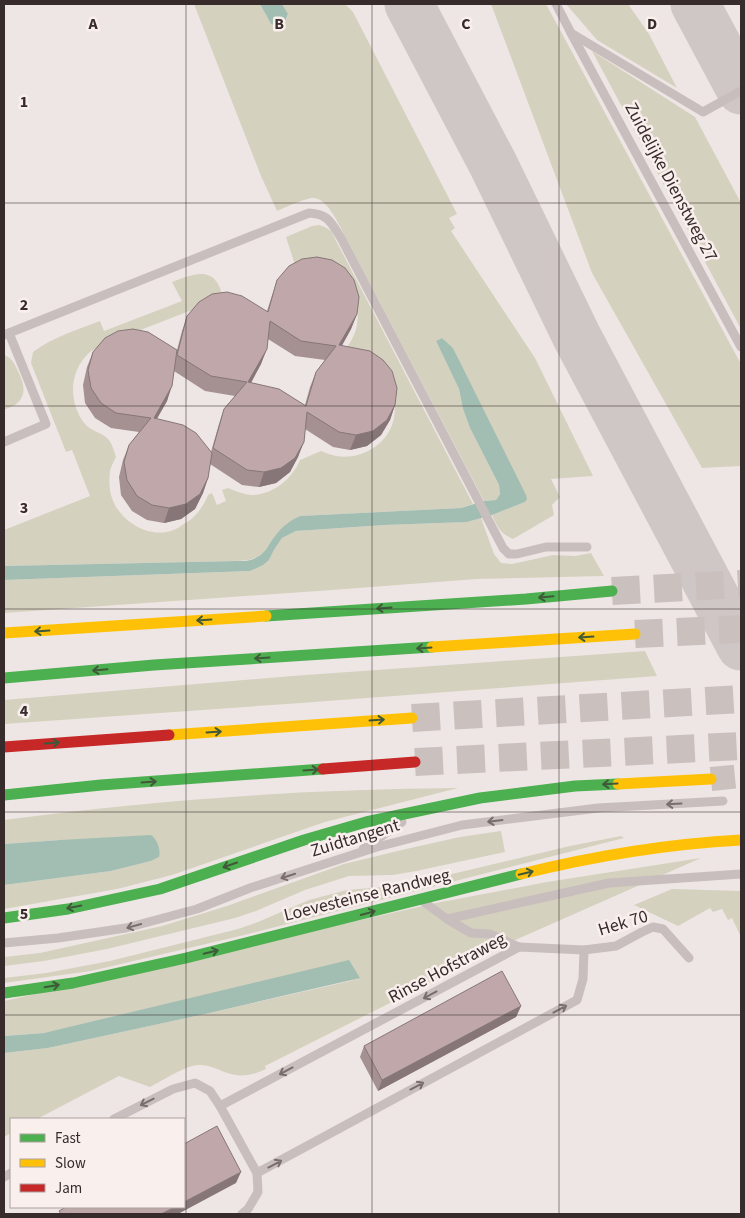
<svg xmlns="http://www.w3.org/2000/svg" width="745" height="1218" font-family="'Source Sans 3',sans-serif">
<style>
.green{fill:#d5d1bf}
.water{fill:#a2beb3}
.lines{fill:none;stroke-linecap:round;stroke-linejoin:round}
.taxiway{stroke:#cfc7c6;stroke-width:49}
.secondary-tunnel{stroke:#cac1bf;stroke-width:24;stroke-dasharray:24 12;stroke-linecap:butt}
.highway-tunnel{stroke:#cac1bf;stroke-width:28;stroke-dasharray:28 14;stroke-linecap:butt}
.lane{stroke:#c8bebd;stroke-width:9}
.fast{stroke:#4caf50;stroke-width:11}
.slow{stroke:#ffc107;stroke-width:11}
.jam{stroke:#c62828;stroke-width:11}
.wall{fill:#a59092;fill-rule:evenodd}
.shaded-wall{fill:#867677}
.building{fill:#c0a8aa;stroke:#867677;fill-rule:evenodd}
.oneway{stroke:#3f5939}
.oneway2{stroke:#796d6d}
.grid{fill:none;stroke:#382b2c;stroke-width:1;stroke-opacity:0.55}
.labels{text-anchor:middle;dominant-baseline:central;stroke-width:5;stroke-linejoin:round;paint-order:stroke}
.street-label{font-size:18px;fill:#382b2c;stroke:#f9efed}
.grid-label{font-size:16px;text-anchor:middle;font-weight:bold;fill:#382b2c;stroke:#f9efed;stroke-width:5;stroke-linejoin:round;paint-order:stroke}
</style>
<rect width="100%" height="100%" fill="#eee6e4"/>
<g class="green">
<path d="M194 4H260L271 24H284L288 15 282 4H345L353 12 457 214 449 218 455 228 451 231 535 358 593 476 551 479 560 497 552 505 554 515 513 539C500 533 498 528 492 515L525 502 453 348 442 338 436 341 459 389 463 409 470 428 499 485 500 494 496 500 484 501 336 219C331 211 324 199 314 198 307 197 284 208 277 211L261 176Z"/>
<polygon points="491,4 546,4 741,364 741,466 702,468 592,273"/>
<polygon points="566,4 628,4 649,34 677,88 597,40"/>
<polygon points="592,51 695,117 741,203 741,329"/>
<path d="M319 225 325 227 331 231 473 504 461 508 300 516 275 536 264 552 257 557 249 560 237 561 4 566V530L90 496 72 450 66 452 31 363 33 352C53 337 77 330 100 321L104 331 182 301 172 282C196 273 216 265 223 298L99 346C96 349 92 350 89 353 69 371 68 403 85 424 91 431 103 433 108 439 112 443 114 451 116 457 114 461 111 466 110 471 109 479 109 490 112 498 119 519 144 536 166 532 174 531 181 526 187 522 197 516 204 505 208 495L212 493 217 505 226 501 222 490 228 488C235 491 243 494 251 495 273 495 292 479 300 460L321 451C326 453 331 455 336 456 359 460 384 447 392 425 395 417 395 409 395 402L345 350C358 333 359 321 357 300L295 265 286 237 312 226Z"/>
<path d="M4 355C11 357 14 363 17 369 23 381 29 395 15 405 12 407 7 408 4 410Z"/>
<polygon points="481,518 494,554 501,563 512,564 553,555 575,556 591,553 604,576 477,579 332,590 4,613 4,580 250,571 269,560 274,550 282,538 296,531 385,525 467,522"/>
<polygon points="645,651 657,676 301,703 4,724 4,700 292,676"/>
<path d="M458 788 325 822 172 875 117 889 4 909V885L111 871 151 861 159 857 60 840 4 844V820C155 800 305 789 458 788Z"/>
<polygon points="501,831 505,852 416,871 393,875 349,876 305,890 256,911 235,918 107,949 44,961 4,966 4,957 40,953 162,926 227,906 344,864 406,849 460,837"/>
<polygon points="621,836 624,838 240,936 91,971 4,983 4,978 46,973 110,961 238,929 258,922 309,900 347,890 395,886 418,882 570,846"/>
<path d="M701 858 513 941 265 1066 266 1069C257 1073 247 1077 236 1075 224 1074 212 1064 199 1065 186 1065 162 1081 150 1087L119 1076 37 1119H11V1133L4 1137V1053L48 1048 205 1014 359 979 44 1033 4 1036V1001L436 903 547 882Z"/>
<polygon points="672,889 741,891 741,937 732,918 728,920 722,909 713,912 710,908 678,926 634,905"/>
</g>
<g class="water">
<polygon points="260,4 282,4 288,14 284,24 286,27 281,29 280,26 271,24"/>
<path d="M442 338 453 348 526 495 527 499 525 502 492 515 467 522 385 525 296 531 282 538 274 550 269 560 263 565 250 571 4 580V566L237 561C244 561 251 561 257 557 266 553 269 543 275 536 283 526 289 521 300 516L461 508 484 501 496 500 500 494 499 485 470 428 463 409 459 389 436 341Z"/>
<path d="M151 835C157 839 161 850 159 857L151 861 111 871 4 885V844L60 840Z"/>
<polygon points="349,960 360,978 205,1014 48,1048 4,1053 4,1036 44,1033"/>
</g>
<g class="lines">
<g class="taxiway">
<polyline points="409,4 493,164 577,337 741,646"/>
<polyline points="695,4 741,90"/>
</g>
<polyline class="secondary-tunnel" points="711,779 741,776"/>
<g class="highway-tunnel">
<polyline points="612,591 741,584"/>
<polyline points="635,634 741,629"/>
<polyline points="412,718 741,699"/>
<polyline points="415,762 741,746"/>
</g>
<g class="lane">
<polyline points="556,4 571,33 703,112 741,91"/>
<polyline points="571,33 741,347"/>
<path d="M4 335 309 213C329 214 331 223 341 238L503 548 509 554H517L546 547H587"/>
<polyline points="4,442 46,424 9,333"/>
<polyline points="363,849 402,822"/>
<polyline points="424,902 447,919 471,933 490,934 519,947"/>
<polyline points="447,919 609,883 741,874"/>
<polyline points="4,943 58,938 126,928 197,909 250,888 377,847 462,825 598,808 723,801"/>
<polyline points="220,1106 257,1173"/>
<polyline points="114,1119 173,1089 195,1083 210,1091 220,1106 519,947 584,950 616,946 642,932 653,927 663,929 689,958"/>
<polyline points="4,1177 11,1173"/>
<polyline points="242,1214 248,1209 258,1192 257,1173 577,1000 583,979 584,950"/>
</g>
<g class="fast">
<polyline points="266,616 526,599 612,591"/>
<polyline points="4,678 154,665 432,647"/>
<polyline points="4,795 101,785 323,769"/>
<polyline points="4,918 68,909 160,889 304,840 366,822 480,798 575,786 618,784"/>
<polyline points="4,993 73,983 186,958 521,874"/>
</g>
<g class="slow">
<polyline points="4,633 266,616"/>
<polyline points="432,647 635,634"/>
<polyline points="169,735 412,718"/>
<polyline points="618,784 711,779"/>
<path d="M521 874C594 856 666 844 741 840"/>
</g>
<g class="jam">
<polyline points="4,747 169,735"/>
<polyline points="323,769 415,762"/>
</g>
</g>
<g class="wall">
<path d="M277 280 357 314 351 329 342 345 395 405 390 420 381 435 367 446 350 450 333 447 305 429 298 457 290 472 276 483 259 487 242 485 210 464 208 478 203 493 195 509 181 519 164 523 147 520 132 511 121 495 119 477 123 460 129 445 139 432 111 428 95 418 85 403 83 385 87 367 93 352 177 350 182 331 187 316 267 311ZM268 339 295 356 325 360 316 372 310 387 305 405 251 383 261 364ZM174 371 205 391 235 396 224 409 219 424 211 452 157 419 167 401Z"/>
<polygon points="521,1006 516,1017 378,1091 360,1057 364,1046"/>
</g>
<g class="shaded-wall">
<polygon points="357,314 351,329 334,360 339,345"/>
<polygon points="267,349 261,364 243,397 248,382"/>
<polygon points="172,386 167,401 148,433 154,418"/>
<polygon points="395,405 390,420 381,435 367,446 350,450 356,435"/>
<polygon points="304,442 298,457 290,472 276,483 259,487 264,472"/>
<polygon points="208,478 203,493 195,509 181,519 164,523 169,508"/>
<polygon points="521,1006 516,1017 378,1091 382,1080"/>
<polygon points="241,1172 236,1183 178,1214 161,1214 175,1207 184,1207 184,1202"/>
</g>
<g class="building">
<path d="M317 257 332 260 345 268 354 280 359 297 357 314 339 345 370 351 383 360 392 371 397 388 395 405 387 420 373 431 356 435 339 432 307 412 304 442 295 458 281 468 264 472 247 470 213 448 224 409 247 382 211 376 177 355 187 316 199 302 212 294 227 292 242 296 268 312 277 280 289 266 302 259ZM270 321 301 341 336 346 316 372 306 406 279 389 248 382 267 349Z"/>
<polygon points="133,329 148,332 177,350 172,386 154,418 183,425 196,433 212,453 208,478 200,494 186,504 169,508 152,505 137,496 127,480 124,462 129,445 151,418 116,413 101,403 91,388 88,370 93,352 105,338 118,331"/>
<polygon points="502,971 521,1006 382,1080 364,1046"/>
<polygon points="217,1126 241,1172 184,1202 184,1144"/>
<polygon points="66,1207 175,1207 161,1214 61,1214 59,1211"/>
</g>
<defs><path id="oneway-shaft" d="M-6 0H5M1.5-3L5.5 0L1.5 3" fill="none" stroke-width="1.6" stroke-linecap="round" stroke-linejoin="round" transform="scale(1.25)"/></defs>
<g class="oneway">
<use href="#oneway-shaft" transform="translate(546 597) rotate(175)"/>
<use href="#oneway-shaft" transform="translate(384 608) rotate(176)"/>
<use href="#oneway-shaft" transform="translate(204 620) rotate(176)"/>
<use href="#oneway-shaft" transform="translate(42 631) rotate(176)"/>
<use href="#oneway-shaft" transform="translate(586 637) rotate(176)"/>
<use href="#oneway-shaft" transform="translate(424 648) rotate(176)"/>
<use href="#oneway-shaft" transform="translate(262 658) rotate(176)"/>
<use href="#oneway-shaft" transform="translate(100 670) rotate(175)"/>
<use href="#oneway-shaft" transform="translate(377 720) rotate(-4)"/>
<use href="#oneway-shaft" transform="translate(214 732) rotate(-4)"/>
<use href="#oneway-shaft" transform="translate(52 743) rotate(-4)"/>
<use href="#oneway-shaft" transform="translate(311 770) rotate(-4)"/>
<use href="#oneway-shaft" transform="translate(149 782) rotate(-4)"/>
<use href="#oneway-shaft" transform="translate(610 784) rotate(177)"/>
<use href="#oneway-shaft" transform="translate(230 865) rotate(161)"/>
<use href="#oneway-shaft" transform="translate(526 873) rotate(-14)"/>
<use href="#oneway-shaft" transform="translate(74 907) rotate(169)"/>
<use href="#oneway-shaft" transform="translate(368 913) rotate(-15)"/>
<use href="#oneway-shaft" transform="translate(211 952) rotate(-13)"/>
<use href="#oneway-shaft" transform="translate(52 986) rotate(-9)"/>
</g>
<g class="oneway2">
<use href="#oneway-shaft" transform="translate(674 804) rotate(177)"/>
<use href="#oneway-shaft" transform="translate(495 821) rotate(173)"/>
<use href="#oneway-shaft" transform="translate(288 876) rotate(162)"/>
<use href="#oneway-shaft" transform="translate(134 926) rotate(165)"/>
<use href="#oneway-shaft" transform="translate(430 995) rotate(152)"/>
<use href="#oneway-shaft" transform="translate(560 1009) rotate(-28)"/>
<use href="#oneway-shaft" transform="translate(286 1071) rotate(152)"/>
<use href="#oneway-shaft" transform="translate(417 1086) rotate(-28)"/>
<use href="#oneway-shaft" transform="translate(147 1102) rotate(153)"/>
<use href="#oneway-shaft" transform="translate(275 1164) rotate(-28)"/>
</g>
<path class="grid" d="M186 4V1214M372 4V1214M559 4V1214M4 203H741M4 406H741M4 609H741M4 812H741M4 1015H741"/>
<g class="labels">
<g class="street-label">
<text transform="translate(671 182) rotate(62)">Zuidelijke Dienstweg 27</text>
<text transform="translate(355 838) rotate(-17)">Zuidtangent</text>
<text transform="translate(367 895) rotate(-14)">Loevesteinse Randweg</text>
<text transform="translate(623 923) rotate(-17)">Hek 70</text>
<text transform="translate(447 968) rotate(-28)">Rinse Hofstraweg</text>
</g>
</g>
<g class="grid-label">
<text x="93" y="29">A</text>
<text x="279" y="29">B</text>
<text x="466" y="29">C</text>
<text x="652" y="29">D</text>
<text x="24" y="107">1</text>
<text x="24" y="310">2</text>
<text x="24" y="513">3</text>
<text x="24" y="716">4</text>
<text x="24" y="919">5</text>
</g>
<rect width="745" height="1218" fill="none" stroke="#382b2c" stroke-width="10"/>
<rect x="10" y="1118" width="175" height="90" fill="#f9efed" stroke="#aca1a0"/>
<rect x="20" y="1134" width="25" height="8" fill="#4caf50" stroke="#aca1a0"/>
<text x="55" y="1143" font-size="15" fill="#382b2c">Fast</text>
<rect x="20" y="1159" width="25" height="8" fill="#ffc107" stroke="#aca1a0"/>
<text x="55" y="1168" font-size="15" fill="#382b2c">Slow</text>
<rect x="20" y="1184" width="25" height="8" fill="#c62828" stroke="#aca1a0"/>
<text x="55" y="1193" font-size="15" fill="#382b2c">Jam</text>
</svg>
